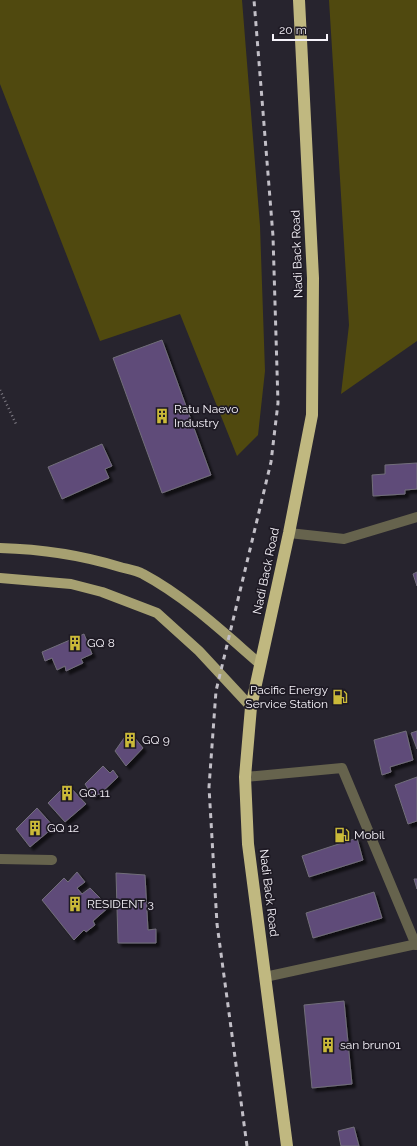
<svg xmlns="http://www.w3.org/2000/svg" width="417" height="1146" font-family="Raleway,sans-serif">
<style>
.green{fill:#50490f}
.building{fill:#5e4c79;stroke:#726e7a;filter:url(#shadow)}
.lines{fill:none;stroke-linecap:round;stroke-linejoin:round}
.path{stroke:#807d86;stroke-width:2.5;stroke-dasharray:1 3;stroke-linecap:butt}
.minor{stroke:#66634d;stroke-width:10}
.major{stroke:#a6a071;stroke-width:10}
.highway{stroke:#c0b880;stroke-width:12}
.rail{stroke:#c2bfc7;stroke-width:3;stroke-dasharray:5 5;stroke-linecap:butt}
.labels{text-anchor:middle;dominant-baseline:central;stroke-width:3.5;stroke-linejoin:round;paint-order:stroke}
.street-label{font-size:12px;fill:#f6f3fa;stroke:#1e1a24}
.poi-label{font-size:12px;fill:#f6f3fa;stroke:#1e1a24;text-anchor:start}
</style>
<defs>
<filter id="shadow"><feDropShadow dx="3.5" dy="3.5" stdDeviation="1" flood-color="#0009"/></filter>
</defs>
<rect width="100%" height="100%" fill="#27242e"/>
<g class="green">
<polygon points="0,0 242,0 260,226 265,371 258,435 237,456 180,314 100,341 0,84"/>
<polygon points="329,0 417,0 417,341 341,394 349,325"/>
</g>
<g class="building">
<polygon points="162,340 211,475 162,493 113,358"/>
<polygon points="102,444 112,466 105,469 109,478 62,499 48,467"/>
<polygon points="417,463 417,489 405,490 405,494 373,496 372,475 385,474 385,465"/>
<polygon points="417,572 417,586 413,574"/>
<polygon points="84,634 92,654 81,659 83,663 66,671 65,666 57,670 52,658 45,661 42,652"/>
<polygon points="129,731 143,748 126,766 115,751"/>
<polygon points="406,731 413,760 390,767 391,772 382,775 374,740"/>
<polygon points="417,731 417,749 411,733"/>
<polygon points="103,766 110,773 113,770 118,777 100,794 92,796 85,784"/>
<polygon points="417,777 417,821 408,824 395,785"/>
<polygon points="67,784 86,804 65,822 48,803"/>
<polygon points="37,808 54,827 30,847 16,829"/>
<polygon points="357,838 363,860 309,877 302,856"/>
<polygon points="77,872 85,882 77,888 82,894 90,888 109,907 93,921 95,925 86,932 84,930 74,940 42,900 64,878 68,882"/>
<polygon points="116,873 145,875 148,930 156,929 156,943 118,943"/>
<polygon points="414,879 417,879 417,889"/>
<polygon points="374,892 382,918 313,938 306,913"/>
<polygon points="344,1001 352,1084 312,1088 304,1005"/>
<polygon points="354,1127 359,1146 341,1146 338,1131"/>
</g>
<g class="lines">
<polyline class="path" points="0,390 16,424"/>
<g class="minor">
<polyline points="289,533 344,539 417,517"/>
<polyline points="245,777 342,768 416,945"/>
<polyline points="0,859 52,860"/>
<polyline points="265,977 417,944"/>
</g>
<g class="major">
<path d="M0 548C40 549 81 555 120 567 127 569 136 570 143 574 186 597 223 632 260 664"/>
<polyline points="0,578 71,584 102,592 157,613 199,651 251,707"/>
</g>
<polyline class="highway" points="287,1146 248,844 245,777 251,707 289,533 312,415 313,278 299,0"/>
<polyline class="rail" points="247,1146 217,924 209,787 216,691 271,462 278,403 273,236 254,0"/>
</g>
<defs>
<g id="building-bare" transform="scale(1.2)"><path d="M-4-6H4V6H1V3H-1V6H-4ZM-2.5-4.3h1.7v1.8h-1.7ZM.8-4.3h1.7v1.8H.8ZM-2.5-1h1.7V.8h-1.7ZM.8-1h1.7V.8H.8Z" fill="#cbba39" stroke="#1e1a24" stroke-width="2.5" paint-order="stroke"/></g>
<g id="fuel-bare" transform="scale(1.2)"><path d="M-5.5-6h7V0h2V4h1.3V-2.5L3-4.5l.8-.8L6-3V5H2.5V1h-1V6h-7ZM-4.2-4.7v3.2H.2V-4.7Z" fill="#cbba39" stroke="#1e1a24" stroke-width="2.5" paint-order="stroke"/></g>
</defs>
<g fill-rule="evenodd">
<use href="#building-bare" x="162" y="416"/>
<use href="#building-bare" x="75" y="643"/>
<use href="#fuel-bare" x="340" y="697"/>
<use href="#building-bare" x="130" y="740"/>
<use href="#building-bare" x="67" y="793"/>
<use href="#building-bare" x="35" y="828"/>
<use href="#fuel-bare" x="342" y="835"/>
<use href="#building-bare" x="75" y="904"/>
<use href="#building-bare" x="328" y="1045"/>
</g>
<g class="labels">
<g class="street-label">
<text transform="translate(297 254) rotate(-92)">Nadi Back Road</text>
<text transform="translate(266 571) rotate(-78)">Nadi Back Road</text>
<text transform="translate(269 893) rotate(83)">Nadi Back Road</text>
</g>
<g class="poi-label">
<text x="174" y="409">Ratu Naevo<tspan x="174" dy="14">Industry</tspan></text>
<text x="87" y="643">GQ 8</text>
<text x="328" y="690" text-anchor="end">Pacific Energy<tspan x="328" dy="14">Service Station</tspan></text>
<text x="142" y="740">GQ 9</text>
<text x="79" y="793">GQ 11</text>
<text x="47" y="828">GQ 12</text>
<text x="354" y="835">Mobil</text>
<text x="87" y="904">RESIDENT 3</text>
<text x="340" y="1045">san brun01</text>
</g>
</g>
<path d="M273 34v6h54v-6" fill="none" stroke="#f6f3fa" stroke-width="2"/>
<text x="279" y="34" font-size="12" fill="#f6f3fa" stroke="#1e1a24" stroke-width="3" paint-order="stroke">20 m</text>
</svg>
